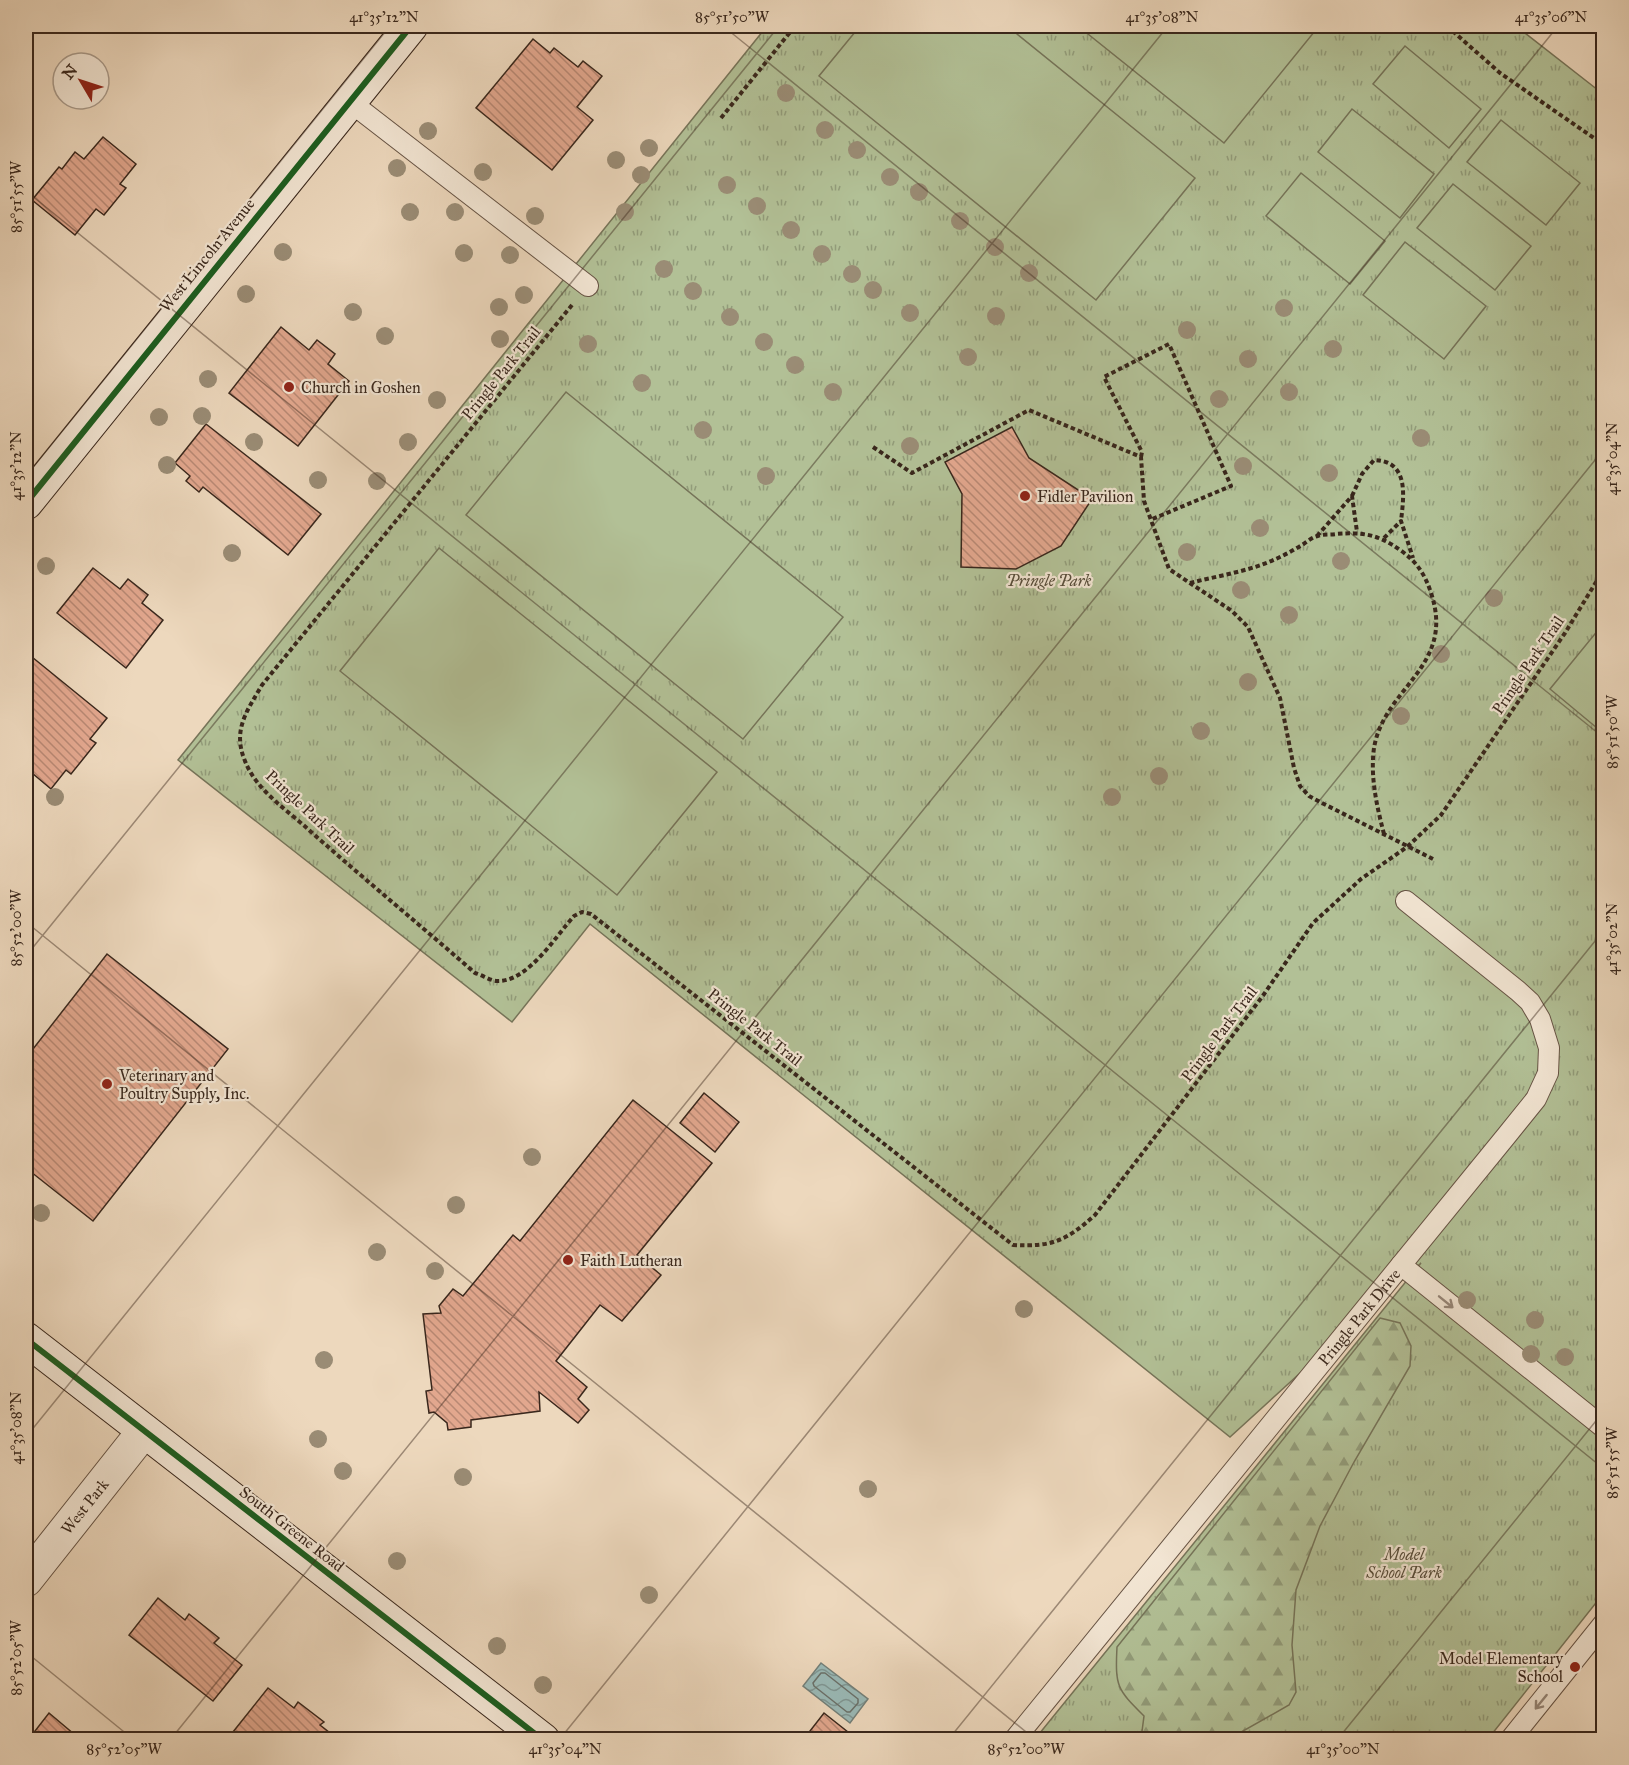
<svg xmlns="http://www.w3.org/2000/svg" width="1629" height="1765" font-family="'IM FELL Great Primer',serif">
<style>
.grass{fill:url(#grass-tufts);stroke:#767459;stroke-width:1.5}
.forest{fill:url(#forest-firs);stroke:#767459;stroke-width:1.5}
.pitch{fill:#b2c096;stroke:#767459;stroke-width:1.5}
.water{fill:url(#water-waves);stroke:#737f78;stroke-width:1.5}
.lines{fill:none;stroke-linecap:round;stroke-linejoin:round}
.shore{stroke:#6a7069;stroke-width:1.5}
.building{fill:url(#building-back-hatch);stroke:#39271c;stroke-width:1.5}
.lane-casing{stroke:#665344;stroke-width:22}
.street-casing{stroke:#665344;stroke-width:35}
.secondary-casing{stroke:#39271c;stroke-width:35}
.path{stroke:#39271c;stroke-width:4;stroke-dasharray:4.5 3;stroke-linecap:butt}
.lane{stroke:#f3e6d4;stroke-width:20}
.street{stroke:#f3e6d4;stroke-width:33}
.secondary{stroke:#f3e6d4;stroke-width:33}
.cycleway-casing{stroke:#f3e6d4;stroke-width:10}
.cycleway{stroke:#1b5e20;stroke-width:6}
.tree{fill:#9a8c75}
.oneway{stroke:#968678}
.ticks{fill:none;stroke:#39271c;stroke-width:1.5;stroke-opacity:0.45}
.poi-dot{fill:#8f2418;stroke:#f3e6d4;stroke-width:2}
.labels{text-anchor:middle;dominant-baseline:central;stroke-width:4.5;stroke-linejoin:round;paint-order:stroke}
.street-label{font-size:16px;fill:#39271c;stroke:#f3e6d4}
.poi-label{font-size:16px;fill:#39271c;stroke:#f3e6d4;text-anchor:start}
.park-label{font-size:16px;font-style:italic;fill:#574d3a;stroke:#f3e6d4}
.neatline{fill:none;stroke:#39271c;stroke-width:2}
.ticks-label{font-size:15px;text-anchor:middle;fill:#39271c}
</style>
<defs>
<pattern id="grass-tufts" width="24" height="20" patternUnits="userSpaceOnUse" patternTransform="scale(1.5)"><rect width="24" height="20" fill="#b2c096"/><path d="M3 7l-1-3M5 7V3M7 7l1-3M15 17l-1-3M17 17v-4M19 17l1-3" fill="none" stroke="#929c7a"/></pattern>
<pattern id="forest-firs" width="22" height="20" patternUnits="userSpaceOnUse" patternTransform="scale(1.5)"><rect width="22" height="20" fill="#b2c096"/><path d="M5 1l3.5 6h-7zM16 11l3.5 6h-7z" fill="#929c7a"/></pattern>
<pattern id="water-waves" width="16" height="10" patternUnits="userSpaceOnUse" patternTransform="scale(1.5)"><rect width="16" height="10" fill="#9ab9b6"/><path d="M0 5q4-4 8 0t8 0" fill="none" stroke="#7f9693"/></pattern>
<pattern id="building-back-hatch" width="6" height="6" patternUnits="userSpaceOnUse" patternTransform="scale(1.5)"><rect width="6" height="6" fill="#e2a78e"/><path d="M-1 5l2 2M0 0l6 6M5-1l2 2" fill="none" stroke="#b88873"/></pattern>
</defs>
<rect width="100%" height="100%" fill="#edd8bd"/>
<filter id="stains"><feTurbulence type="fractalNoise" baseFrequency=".00333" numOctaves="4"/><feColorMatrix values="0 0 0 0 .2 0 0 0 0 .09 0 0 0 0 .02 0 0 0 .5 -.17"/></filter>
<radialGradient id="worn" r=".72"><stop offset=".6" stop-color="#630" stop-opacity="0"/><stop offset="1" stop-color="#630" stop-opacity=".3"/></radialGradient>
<polygon class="grass" points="767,26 1516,26 1603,94 1603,1594 1488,1739 1035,1739 1421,1263 1230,1437 590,924 512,1022 178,760"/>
<path class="forest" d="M1380 1318 1400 1323 1411 1346 1410 1366 1354 1462 1320 1526 1296 1590 1292 1645 1296 1692 1289 1705 1229 1739H1141L1144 1716C1117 1689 1115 1687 1117 1647Z"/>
<g class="pitch">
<polygon points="860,26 1007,26 1195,178 1096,300 819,76"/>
<polygon points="1078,26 1319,26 1224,143"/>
<polygon points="1405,46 1481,109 1449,148 1373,84"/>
<polygon points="1352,109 1434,174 1400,218 1318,152"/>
<polygon points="1501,120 1580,183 1546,225 1467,162"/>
<polygon points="1301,173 1385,241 1350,284 1266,216"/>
<polygon points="1453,184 1531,246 1495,290 1417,228"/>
<polygon points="1405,242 1486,306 1444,359 1363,295"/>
<polygon points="566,392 843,617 743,739 466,515"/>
<polygon points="439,548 717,772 617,895 340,671"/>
<polygon points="1603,624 1603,733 1550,689"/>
</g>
<polygon class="water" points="821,1663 868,1699 850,1723 803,1686"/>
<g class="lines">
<polygon class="shore" points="821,1673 825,1673 858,1699 858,1703 850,1712 847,1712 814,1686 813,1683"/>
</g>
<g class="building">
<polygon points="533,39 550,53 554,48 578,67 583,61 602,76 577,107 593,120 552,170 476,108"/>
<polygon points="103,137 136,164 120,184 126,188 104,215 96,209 75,235 32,200 59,167 62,169 75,152 84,159"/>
<polygon points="281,327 309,350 317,340 335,354 328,364 349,381 298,446 229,393"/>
<polygon points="206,424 321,514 288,555 203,487 199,492 186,481 190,476 175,463"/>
<polygon points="1012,427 1029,458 1092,499 1061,546 1016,569 961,567 962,494 945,462"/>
<polygon points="93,568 120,589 128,579 148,595 142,603 163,620 126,668 57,613"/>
<polygon points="32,657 107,718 90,739 96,743 71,774 66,770 51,789 26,768 26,665"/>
<polygon points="107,954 228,1049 93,1221 26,1168 26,1146 32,1138 26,1133 26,1058"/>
<polygon points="704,1093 739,1122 715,1152 680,1123"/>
<polygon points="633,1100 712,1163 637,1255 661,1275 622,1321 600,1305 556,1361 587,1387 578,1399 589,1410 578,1423 539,1392 540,1411 471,1420 471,1427 448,1430 447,1423 434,1412 429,1413 426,1391 432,1390 423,1314 441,1313 439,1306 453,1289 463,1296 513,1235 520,1241"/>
<polygon points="158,1598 185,1620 189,1614 219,1638 214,1643 242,1665 213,1701 129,1635"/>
<polygon points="268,1688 294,1708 298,1702 324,1722 320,1725 339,1740 243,1740 233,1732"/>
<polygon points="49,1713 81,1740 28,1740"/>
<polygon points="824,1713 858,1740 803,1740"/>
</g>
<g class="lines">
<g class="lane-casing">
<g id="lane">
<polyline points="349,101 588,286"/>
<polyline points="1401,1265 1604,1428"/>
<path id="s1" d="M1014 1740 1507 1135 1536 1099 1548 1073 1549 1048 1540 1019 1530 1002 1518 991 1406 901"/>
<polyline points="1510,1740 1604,1623"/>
</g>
</g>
<g class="street-casing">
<g id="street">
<path id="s2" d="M26 1580 144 1431"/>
</g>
</g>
<g class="secondary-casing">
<g id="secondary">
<polyline points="26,503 411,26"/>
<polyline points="26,1339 543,1740"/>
</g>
</g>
<g class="path">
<polyline points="1447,26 1500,73 1604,145"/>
<polyline points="721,118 795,26"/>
<path d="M572 305 262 685C247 711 232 730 245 761 256 790 287 810 309 830 364 879 420 925 475 973 482 975 491 981 497 981 528 982 555 937 574 916L582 912 591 914 1013 1245C1052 1247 1066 1241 1095 1215L1262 997 1313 923 1361 879 1407 847 1441 815 1565 633 1604 569"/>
<polyline points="873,447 912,473 1029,410 1141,457 1144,501 1169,569 1232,611 1248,627 1280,698 1294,768 1300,786 1309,796 1322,803 1433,859"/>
<polyline points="1141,457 1142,452 1104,377 1169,344 1231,486 1150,520"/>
<path d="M1352 496 1362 474 1374 460C1409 461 1404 495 1401 521"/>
<polyline points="1317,536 1352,496 1357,532"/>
<polyline points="1384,538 1401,521 1413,558"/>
<path d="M1190 583C1213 577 1238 573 1261 565 1275 560 1289 553 1302 545 1307 542 1312 537 1318 536 1323 534 1330 535 1336 534 1362 532 1378 534 1400 550 1416 561 1425 574 1431 593 1456 667 1384 687 1374 748 1370 777 1377 807 1384 834"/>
</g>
<use href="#lane" class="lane"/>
<use href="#street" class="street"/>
<use href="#secondary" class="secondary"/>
<g class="cycleway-casing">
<g id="cycleway">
<polyline points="26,503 411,26"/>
<polyline points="26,1339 543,1740"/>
</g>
</g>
<use href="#cycleway" class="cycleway"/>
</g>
<g class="tree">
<circle cx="786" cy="93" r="9"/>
<circle cx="825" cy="130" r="9"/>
<circle cx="428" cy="131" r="9"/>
<circle cx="649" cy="148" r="9"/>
<circle cx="857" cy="150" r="9"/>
<circle cx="616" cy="160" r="9"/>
<circle cx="397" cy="168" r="9"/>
<circle cx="483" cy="172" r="9"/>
<circle cx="641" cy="175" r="9"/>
<circle cx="890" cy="177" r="9"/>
<circle cx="727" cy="185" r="9"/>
<circle cx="919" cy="192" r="9"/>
<circle cx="757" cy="206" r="9"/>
<circle cx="410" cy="212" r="9"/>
<circle cx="455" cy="212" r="9"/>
<circle cx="625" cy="212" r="9"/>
<circle cx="535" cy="216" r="9"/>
<circle cx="960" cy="221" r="9"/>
<circle cx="791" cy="230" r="9"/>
<circle cx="995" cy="247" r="9"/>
<circle cx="283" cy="252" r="9"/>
<circle cx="464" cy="253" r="9"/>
<circle cx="822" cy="254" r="9"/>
<circle cx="510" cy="255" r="9"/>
<circle cx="664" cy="269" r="9"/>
<circle cx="1029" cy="273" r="9"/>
<circle cx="852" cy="274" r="9"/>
<circle cx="873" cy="290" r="9"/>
<circle cx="693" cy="291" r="9"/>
<circle cx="246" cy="294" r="9"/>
<circle cx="524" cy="295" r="9"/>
<circle cx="499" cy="307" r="9"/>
<circle cx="1284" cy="308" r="9"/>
<circle cx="353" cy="312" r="9"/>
<circle cx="910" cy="313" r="9"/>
<circle cx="996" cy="316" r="9"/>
<circle cx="730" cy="317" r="9"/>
<circle cx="1187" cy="330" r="9"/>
<circle cx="385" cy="336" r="9"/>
<circle cx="500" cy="339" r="9"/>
<circle cx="764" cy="342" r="9"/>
<circle cx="588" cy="344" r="9"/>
<circle cx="1333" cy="349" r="9"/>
<circle cx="968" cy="357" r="9"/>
<circle cx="1248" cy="359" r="9"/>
<circle cx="795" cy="365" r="9"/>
<circle cx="208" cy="379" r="9"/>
<circle cx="642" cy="383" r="9"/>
<circle cx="833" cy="392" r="9"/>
<circle cx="1289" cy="392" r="9"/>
<circle cx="1219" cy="399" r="9"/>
<circle cx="437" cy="400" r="9"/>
<circle cx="202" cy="416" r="9"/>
<circle cx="159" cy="417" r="9"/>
<circle cx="703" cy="430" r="9"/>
<circle cx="1421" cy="438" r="9"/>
<circle cx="254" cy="442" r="9"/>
<circle cx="408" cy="442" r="9"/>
<circle cx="910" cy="446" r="9"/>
<circle cx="167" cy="465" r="9"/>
<circle cx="1243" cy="466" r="9"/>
<circle cx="1329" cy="473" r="9"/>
<circle cx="766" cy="476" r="9"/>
<circle cx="318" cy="480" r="9"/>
<circle cx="377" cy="481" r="9"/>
<circle cx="1260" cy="528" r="9"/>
<circle cx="1187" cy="552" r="9"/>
<circle cx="232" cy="553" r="9"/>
<circle cx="1341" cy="561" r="9"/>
<circle cx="46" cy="566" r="9"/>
<circle cx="1241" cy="590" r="9"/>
<circle cx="1494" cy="598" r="9"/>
<circle cx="1289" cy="615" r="9"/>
<circle cx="1441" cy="654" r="9"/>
<circle cx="1248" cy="682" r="9"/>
<circle cx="1401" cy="716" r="9"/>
<circle cx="1201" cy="731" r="9"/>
<circle cx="1159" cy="776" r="9"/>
<circle cx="55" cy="797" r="9"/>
<circle cx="1112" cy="797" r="9"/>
<circle cx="532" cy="1157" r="9"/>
<circle cx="456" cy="1205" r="9"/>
<circle cx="41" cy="1213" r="9"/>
<circle cx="377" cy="1252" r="9"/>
<circle cx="435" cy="1271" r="9"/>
<circle cx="1467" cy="1300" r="9"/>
<circle cx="1024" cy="1309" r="9"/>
<circle cx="1535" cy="1320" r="9"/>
<circle cx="1531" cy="1354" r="9"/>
<circle cx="1565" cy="1357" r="9"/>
<circle cx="324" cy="1360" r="9"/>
<circle cx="318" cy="1439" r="9"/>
<circle cx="343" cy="1471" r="9"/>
<circle cx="463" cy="1477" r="9"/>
<circle cx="868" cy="1489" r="9"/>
<circle cx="397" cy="1561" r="9"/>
<circle cx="649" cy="1595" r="9"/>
<circle cx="497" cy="1646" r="9"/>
<circle cx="543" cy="1685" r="9"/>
</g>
<defs><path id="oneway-shaft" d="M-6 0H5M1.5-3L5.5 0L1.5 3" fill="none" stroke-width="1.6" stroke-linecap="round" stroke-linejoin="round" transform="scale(1.5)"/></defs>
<g class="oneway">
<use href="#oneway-shaft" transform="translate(1446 1302) rotate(39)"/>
<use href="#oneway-shaft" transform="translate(1541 1702) rotate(129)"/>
</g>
<path class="ticks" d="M723 26 1604 738M26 191 1604 1469M26 476 390 26M26 922 1036 1740M26 956 779 26M26 1437 1168 26M26 1652 134 1740M170 1740 1558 26M559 1740 1604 449M948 1740 1604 930M1337 1740 1604 1411"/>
<g class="poi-dot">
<circle cx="289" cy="387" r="6"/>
<circle cx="1025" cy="496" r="6"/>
<circle cx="107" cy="1084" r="6"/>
<circle cx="568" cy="1260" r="6"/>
<circle cx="1575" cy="1667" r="6"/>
</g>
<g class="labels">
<g class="street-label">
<text transform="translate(207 255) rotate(-51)">West Lincoln Avenue</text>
<text transform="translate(501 373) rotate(-51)">Pringle Park Trail</text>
<text transform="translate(1528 665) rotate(-56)">Pringle Park Trail</text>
<text transform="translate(310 812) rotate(43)">Pringle Park Trail</text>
<text transform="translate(755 1027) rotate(38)">Pringle Park Trail</text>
<text transform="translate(1219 1034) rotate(-53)">Pringle Park Trail</text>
<text stroke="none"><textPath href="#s1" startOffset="546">Pringle Park Drive</textPath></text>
<text stroke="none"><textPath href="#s2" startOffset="94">West Park</textPath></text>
<text transform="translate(292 1529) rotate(38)">South Greene Road</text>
</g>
<g class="poi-label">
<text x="301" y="387">Church in Goshen</text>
<text x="1037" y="496">Fidler Pavilion</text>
<text x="119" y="1075">Veterinary and<tspan x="119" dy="18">Poultry Supply, Inc.</tspan></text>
<text x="580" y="1260">Faith Lutheran</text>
<text x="1563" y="1658" text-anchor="end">Model Elementary<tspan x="1563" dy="18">School</tspan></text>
</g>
<g class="park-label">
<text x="1049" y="580">Pringle Park</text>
<text x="1404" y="1554">Model<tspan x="1404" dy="18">School Park</tspan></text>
</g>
</g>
<rect width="1629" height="1765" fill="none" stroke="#edd8bd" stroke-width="66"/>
<g transform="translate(81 81) rotate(309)"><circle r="28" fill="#f3e6d4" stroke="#a99a8a" stroke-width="1.5"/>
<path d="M0-4.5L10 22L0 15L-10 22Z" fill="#8f2418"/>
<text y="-9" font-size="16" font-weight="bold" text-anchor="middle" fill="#39271c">N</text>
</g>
<rect x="33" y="33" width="1563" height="1699" class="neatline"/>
<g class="ticks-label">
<text x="384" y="22">41°35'12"N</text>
<text x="732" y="22">85°51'50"W</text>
<text x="1162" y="22">41°35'08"N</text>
<text x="1551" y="22">41°35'06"N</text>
<text transform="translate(16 197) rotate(-90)" y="5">85°51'55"W</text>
<text transform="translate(1612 459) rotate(-90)" y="5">41°35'04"N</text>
<text transform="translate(16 466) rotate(-90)" y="5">41°35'12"N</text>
<text transform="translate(1612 732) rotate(-90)" y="5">85°51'50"W</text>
<text transform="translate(16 928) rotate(-90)" y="5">85°52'00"W</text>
<text transform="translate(1612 939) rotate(-90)" y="5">41°35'02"N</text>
<text transform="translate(16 1428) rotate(-90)" y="5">41°35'08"N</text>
<text transform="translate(1612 1463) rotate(-90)" y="5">85°51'55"W</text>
<text transform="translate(16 1658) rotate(-90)" y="5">85°52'05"W</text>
<text x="124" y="1754">85°52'05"W</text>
<text x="565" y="1754">41°35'04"N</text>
<text x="1026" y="1754">85°52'00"W</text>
<text x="1343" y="1754">41°35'00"N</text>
</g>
<rect width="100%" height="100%" filter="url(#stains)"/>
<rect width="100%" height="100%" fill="url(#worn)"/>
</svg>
